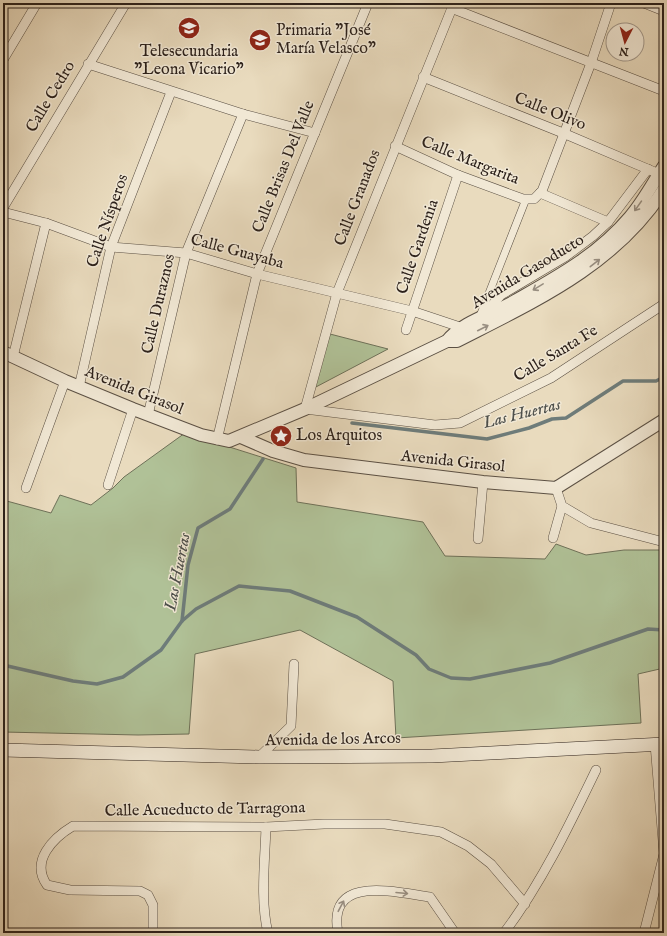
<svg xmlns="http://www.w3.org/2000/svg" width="667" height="936" font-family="'IM FELL English',serif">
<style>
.green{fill:#b0c197;stroke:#6e7159}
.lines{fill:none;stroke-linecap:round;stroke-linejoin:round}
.stream{stroke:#6e7c7a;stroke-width:3.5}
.pedestrian-casing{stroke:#5b5044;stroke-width:8}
.minor-casing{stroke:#5b5044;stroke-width:10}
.tertiary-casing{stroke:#5b5044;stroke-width:14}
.secondary-casing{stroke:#2c211b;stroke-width:14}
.pedestrian{stroke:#f1e8d5;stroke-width:7}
.minor{stroke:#f1e8d5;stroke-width:9}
.tertiary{stroke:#f1e8d5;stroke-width:12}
.secondary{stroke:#f1e8d5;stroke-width:13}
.oneway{stroke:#988e81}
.labels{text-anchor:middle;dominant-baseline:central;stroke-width:3;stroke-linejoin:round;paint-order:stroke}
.poi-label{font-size:16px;fill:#2c211b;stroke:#f1e8d5;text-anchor:start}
.street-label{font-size:16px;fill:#2c211b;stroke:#f1e8d5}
.water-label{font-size:17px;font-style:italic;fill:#4d4f4b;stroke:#f1e8d5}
</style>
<rect width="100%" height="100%" fill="#e9dbbe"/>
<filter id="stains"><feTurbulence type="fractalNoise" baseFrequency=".005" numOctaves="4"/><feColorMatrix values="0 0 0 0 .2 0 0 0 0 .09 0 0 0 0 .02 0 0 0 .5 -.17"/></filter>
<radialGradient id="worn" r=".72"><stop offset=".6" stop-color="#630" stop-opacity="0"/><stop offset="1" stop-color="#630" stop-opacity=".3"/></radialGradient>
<g class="green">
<polygon points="330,334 388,349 314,388"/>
<polygon points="185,433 296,468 297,502 423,522 445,556 545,559 556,544 586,555 624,550 664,550 664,668 638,674 641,723 396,738 393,681 300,630 195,654 189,734 138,735 3,732 3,500 51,513 60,495 91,505 113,488 124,477"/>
</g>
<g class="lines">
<g class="stream">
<polyline points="352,423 487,439 529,428 552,419 566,418 623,381 656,381 664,377"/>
<polyline points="182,621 188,565 198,528 230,509 263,459"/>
<polyline points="3,665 73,681 97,684 123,677 161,650 182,621 196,609 239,586 290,591 357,617 416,655 429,669 451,678 470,679 550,663 648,629 664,630"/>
</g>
<g class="pedestrian-casing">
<polyline id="pedestrian" points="480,316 526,199"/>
</g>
<g class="minor-casing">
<g id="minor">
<polyline points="454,3 337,293 305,409 435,425 460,423 551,378 664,304"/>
<polyline points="644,3 664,11"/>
<polyline points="451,8 664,91"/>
<polyline points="3,60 37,3"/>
<polyline points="88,64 243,114 315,133"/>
<polyline points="423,77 563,133 664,176"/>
<polyline points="395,146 458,175 523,199 534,199 542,191 591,63 611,3"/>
<polyline points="540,193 608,222"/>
<polyline points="3,208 126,3"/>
<polyline points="3,212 46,223 111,247 186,253 257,274 412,311 463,328"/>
<polyline points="484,314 501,295 565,257 593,236 608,222 648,169"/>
<polyline points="406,330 458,175"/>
<polyline points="13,357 46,223"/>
<polyline points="79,387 111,247 171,92"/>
<polyline points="148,415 186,253 243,114"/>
<polyline points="217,440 257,274 368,3"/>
<polyline points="108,485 133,409"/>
<polyline points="26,488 65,381"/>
<polyline points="556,488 562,506 591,523 664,542"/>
<polyline points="553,538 562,506"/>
<polyline points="478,539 483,482"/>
<polyline points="655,744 664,853"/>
<polyline points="259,757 291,726 294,664"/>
<path d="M266 827C265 860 260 901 268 933"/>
<path d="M153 933V905L148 895 140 891 70 890 47 885C30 861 53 838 73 826L266 827 324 824H385L441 832 468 846 491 864 525 904"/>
<path d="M338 933C327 874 394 892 430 897L455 933"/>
<path d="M504 933C541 884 569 826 596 770"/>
<polyline points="644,933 664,854"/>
</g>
</g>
<g class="tertiary-casing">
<g id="tertiary">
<path d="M447 341H457C535 301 616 265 664 189"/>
<path d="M3 352 65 381 133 409 201 435 229 441 305 409 447 341C463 321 493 314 515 301 557 277 598 255 630 217 643 202 653 183 664 166"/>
<polyline points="241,437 273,451 304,460 483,482 556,488 664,420"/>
</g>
</g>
<g class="secondary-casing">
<polyline id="secondary" points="3,750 259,757 432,756 664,744"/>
</g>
<use href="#pedestrian" class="pedestrian"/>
<use href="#minor" class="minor"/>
<use href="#tertiary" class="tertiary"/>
<use href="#secondary" class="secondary"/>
</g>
<defs><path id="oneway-shaft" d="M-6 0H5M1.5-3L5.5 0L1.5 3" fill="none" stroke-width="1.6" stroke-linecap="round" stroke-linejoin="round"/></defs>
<g class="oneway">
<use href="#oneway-shaft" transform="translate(638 206) rotate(125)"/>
<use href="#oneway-shaft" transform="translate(595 263) rotate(-38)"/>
<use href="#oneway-shaft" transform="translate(538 287) rotate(149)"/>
<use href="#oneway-shaft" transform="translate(483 328) rotate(-27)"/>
<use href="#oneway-shaft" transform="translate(402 893) rotate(5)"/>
<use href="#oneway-shaft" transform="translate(341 906) rotate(-62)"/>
</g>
<defs>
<g id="school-disc" transform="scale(1.15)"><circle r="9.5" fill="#8f2418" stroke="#f1e8d5"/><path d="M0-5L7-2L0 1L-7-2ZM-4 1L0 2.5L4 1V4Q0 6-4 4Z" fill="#fff"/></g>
<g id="sight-disc" transform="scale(1.15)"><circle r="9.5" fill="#8f2418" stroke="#f1e8d5"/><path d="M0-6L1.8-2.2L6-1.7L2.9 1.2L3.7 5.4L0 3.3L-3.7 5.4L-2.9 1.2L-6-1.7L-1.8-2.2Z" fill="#fff"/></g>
</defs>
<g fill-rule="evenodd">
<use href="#school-disc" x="189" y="28"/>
<use href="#school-disc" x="260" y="40"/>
<use href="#sight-disc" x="281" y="436"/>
</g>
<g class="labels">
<g class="poi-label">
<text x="276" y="31">Primaria "José<tspan x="276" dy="18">María Velasco"</tspan></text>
<text x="189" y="52" text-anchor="middle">Telesecundaria<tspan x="189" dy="18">"Leona Vicario"</tspan></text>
<text x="296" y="436">Los Arquitos</text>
</g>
<g class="street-label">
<text transform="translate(51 97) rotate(-59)">Calle Cedro</text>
<text transform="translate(550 112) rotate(22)">Calle Olivo</text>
<text transform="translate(470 161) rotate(22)">Calle Margarita</text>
<text transform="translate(284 167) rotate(-68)">Calle Brisas Del Valle</text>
<text transform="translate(358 198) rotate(-69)">Calle Granados</text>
<text transform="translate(108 221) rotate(-71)">Calle Nísperos</text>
<text transform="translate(418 247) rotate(-71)">Calle Gardenia</text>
<text transform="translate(237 252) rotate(15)">Calle Guayaba</text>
<text transform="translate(528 272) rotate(-31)">Avenida Gasoducto</text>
<text transform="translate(159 304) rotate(-77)">Calle Duraznos</text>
<text transform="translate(556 354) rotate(-31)">Calle Santa Fe</text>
<text transform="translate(134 391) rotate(22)">Avenida Girasol</text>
<text transform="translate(453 462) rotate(6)">Avenida Girasol</text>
<text transform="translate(333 740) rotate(-1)">Avenida de los Arcos</text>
<text transform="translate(205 810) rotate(-1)">Calle Acueducto de Tarragona</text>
</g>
<g class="water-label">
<text transform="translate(522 414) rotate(-14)">Las Huertas</text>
<text transform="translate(178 572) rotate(-79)">Las Huertas</text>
</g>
</g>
<rect width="667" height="936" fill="none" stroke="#e9dbbe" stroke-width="16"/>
<rect x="4" y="4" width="659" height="928" fill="none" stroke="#2c211b" stroke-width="2"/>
<rect x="8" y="8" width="651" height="920" fill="none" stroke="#2c211b"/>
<g transform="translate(625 42) rotate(186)"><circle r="19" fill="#f1e8d5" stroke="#a2988b"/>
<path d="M0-3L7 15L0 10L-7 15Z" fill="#8f2418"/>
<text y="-6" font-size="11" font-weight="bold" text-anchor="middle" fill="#2c211b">N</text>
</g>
<rect width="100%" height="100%" filter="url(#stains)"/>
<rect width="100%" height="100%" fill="url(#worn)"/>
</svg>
